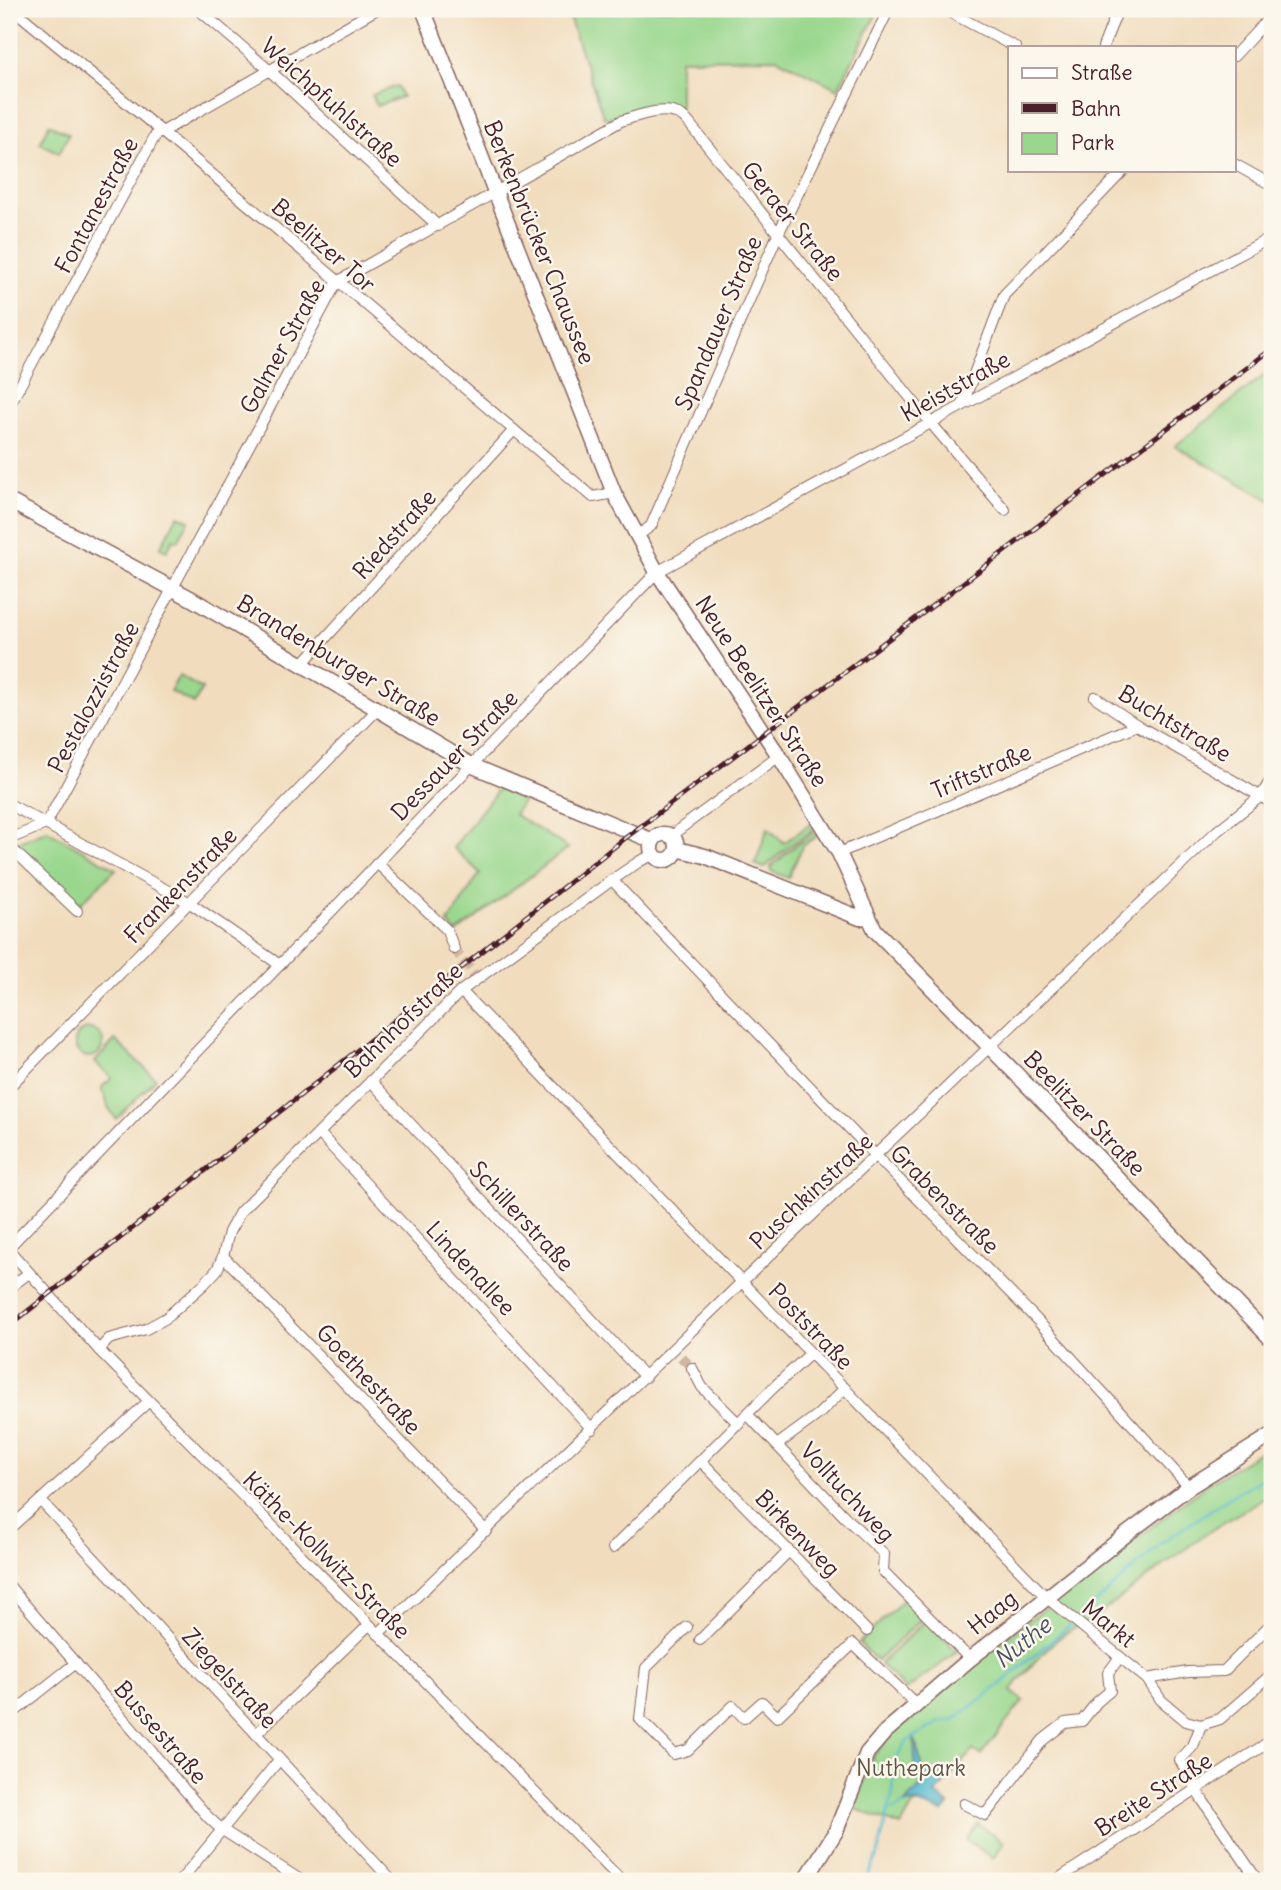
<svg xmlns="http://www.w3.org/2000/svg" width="1281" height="1890" font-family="Delius,sans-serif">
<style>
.green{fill:#99d78d;stroke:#727b5c;stroke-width:2}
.water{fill:#4fb7cd;stroke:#4c6b7c;stroke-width:2}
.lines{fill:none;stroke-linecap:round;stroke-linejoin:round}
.stream{stroke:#4fb7cd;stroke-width:2.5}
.street-tunnel{stroke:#d0b7a1;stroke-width:10;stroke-dasharray:10 5;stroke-linecap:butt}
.street-casing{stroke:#84625e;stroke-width:12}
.secondary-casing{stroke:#84625e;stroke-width:17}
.street{stroke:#fff;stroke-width:10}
.secondary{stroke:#fff;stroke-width:14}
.rail-casing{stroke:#4a1f2b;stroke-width:5}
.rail{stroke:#fbf7ec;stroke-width:2.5;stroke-dasharray:8;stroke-linecap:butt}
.labels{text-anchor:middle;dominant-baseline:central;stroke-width:5;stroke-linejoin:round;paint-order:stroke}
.street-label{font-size:23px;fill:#4a1f2b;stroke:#fbf7ec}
.park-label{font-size:23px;fill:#625648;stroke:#fbf7ec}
.water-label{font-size:24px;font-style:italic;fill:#4c5464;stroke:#fbf7ec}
</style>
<rect width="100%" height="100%" fill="#fbf7ec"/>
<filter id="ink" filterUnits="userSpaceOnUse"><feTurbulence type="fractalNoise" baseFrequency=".0143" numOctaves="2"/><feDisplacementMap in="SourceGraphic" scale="14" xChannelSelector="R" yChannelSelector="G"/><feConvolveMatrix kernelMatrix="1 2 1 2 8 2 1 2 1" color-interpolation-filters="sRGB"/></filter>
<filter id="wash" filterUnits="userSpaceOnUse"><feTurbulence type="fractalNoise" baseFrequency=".00686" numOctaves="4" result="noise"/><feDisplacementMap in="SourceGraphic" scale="28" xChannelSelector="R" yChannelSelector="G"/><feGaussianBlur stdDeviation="1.57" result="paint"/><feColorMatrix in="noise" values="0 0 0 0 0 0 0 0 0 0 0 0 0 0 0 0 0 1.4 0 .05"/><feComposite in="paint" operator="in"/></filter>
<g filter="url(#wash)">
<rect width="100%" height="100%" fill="#f1ddbe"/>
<g class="green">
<polygon points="578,9 879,9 838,89 777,58 680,59 680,107 645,108 604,118 570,20"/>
<polygon points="397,86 402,97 377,106 372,95"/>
<polygon points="49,124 69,134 59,153 40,143"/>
<polygon points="1272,369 1272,501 1175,446"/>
<polygon points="178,515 189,520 178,541 173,539 167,551 160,548"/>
<polygon points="179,676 202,689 194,704 170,691"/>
<polygon points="499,788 525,799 514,814 568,848 456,933 448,923 480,873 453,848"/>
<polygon points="810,824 813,830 791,845 764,868 755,864 768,828 784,843"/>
<polygon points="47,830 116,869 80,904 14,844"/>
<polygon points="814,832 817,836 803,845 788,878 771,871 771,867 792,848"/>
<circle cx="89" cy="1043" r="14"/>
<polygon points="115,1040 156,1079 116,1119 108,1107 105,1095 102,1092 102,1087 112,1078 95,1062"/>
<path d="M1272 1444V1493L1205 1534 1089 1622C1059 1629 1030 1666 1011 1691L1023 1701 981 1755 973 1750 935 1794 949 1805 943 1812 918 1803 913 1805 901 1826 853 1808 874 1755 894 1732 933 1700 974 1662 1208 1484Z"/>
<polygon points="905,1598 923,1617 877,1661 859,1643"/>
<polygon points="926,1620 957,1652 906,1690 880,1664"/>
<polygon points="978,1824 1004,1842 993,1858 966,1840"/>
</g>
<polygon class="water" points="914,1737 923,1769 932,1773 939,1771 949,1778 935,1794 949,1805 943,1812 918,1803 904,1804 921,1787 915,1761"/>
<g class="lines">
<g class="stream">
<polyline points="1078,1619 1165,1540 1235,1494 1272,1473"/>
<polyline points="888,1812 904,1804"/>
<polyline points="865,1881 877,1858 893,1791 895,1761 906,1742 940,1722 953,1720 997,1687 1072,1623"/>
</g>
</g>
</g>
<g filter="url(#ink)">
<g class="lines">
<g class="street-tunnel">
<polyline points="454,949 478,978"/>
<polyline points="681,1357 692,1368"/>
</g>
<g class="street-casing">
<g id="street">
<polyline points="13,9 161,131 593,497 614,493"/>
<polyline points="198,9 269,70 438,226"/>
<polyline points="944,9 1015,47"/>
<polyline points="1103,47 1118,9"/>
<polyline points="1234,56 1272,15"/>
<polyline points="1234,164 1272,185"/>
<polyline points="963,403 1004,295 1124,170"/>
<polyline points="9,406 155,136 377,9"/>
<polyline points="636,537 651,526 778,234 889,9"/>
<polyline points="302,664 514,430"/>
<polyline points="1095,697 1137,725 1272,803"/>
<polyline points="9,804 190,903 280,965"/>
<polyline points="672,837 681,828 779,756"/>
<path d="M9 839 46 824 337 282 621 121C638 116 665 105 682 116 686 119 690 124 693 128L930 422 1005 510"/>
<polyline points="9,846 77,911"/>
<polyline points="839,853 1137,725"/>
<polyline points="377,863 447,930 454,949"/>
<polyline points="612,880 876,1156 1036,1319 1189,1487"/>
<polyline points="461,991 1046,1597 1147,1679 1161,1700 1186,1721 1201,1725 1220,1719 1272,1674"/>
<polyline points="371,1081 645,1377"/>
<polyline points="9,1087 378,709"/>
<polyline points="320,1134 592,1429"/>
<polyline points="9,1247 657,572 1272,237"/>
<polyline points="9,1250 99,1350 622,1881"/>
<polyline points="223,1256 486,1531"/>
<polyline points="9,1288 29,1273"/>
<polyline points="99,1350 109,1339 146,1329 166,1318 204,1284 217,1270 223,1256 229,1232 240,1212 461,991 612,880 640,861 653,855"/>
<polyline points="692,1368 702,1387 739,1424"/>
<polyline points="748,1415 845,1517 884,1554 883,1571 970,1659"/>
<polyline points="777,1445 819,1414 845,1388"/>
<polyline points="702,1462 867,1631"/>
<polyline points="41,1501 392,1881"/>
<polyline points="9,1529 149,1401"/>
<polyline points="613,1548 774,1387 811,1353"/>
<polyline points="9,1586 208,1817 221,1829 302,1881"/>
<polyline points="687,1627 646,1668 640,1719 674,1754 688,1750 733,1706 744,1718 762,1702 777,1717 853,1644 917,1705"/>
<polyline points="378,1634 747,1277 1217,831 1261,796 1272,778"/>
<polyline points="700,1640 789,1551"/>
<polyline points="1147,1679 1188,1672 1224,1671 1272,1623"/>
<polyline points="9,1716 76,1663"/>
<polyline points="1201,1725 1193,1746 1180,1760 1201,1798 1258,1881"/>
<polyline points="256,1734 369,1625"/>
<polyline points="964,1804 985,1815 1043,1740 1065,1723 1082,1721 1097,1702 1110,1691 1108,1673 1120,1657"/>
<polyline points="180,1881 279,1760"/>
<polyline points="1055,1881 1272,1740"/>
</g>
</g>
<g class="secondary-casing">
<g id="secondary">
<polyline points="423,9 614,493 657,572 779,756 839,853 875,930 1083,1142 1272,1340"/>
<polyline points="9,501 192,599 473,766 653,841"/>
<circle cx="664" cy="847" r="13"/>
<polyline points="677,849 705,856 860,918 867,916"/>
<polyline points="805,1881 836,1831 867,1753 885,1732 970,1659 1128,1533 1189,1487 1272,1435"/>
</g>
</g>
<use href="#street" class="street"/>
<use href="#secondary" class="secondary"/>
<g class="rail-casing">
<polyline id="rail" points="9,1326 624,839 1272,349"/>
</g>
<use href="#rail" class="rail"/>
</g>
</g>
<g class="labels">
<g class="street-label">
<text transform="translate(332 102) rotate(42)">Weichpfuhlstraße</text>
<text transform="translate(96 205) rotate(-62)">Fontanestraße</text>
<text transform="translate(793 221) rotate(51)">Geraer Straße</text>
<text transform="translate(540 242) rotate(68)">Berkenbrücker Chaussee</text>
<text transform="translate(324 245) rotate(41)">Beelitzer Tor</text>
<text transform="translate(718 323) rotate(-67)">Spandauer Straße</text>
<text transform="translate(282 346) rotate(-61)">Galmer Straße</text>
<text transform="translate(955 386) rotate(-29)">Kleiststraße</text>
<text transform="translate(394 534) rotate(-48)">Riedstraße</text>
<text transform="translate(339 660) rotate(31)">Brandenburger Straße</text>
<text transform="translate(762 691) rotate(57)">Neue Beelitzer Straße</text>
<text transform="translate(93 697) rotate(-62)">Pestalozzistraße</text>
<text transform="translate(1175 723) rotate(31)">Buchtstraße</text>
<text transform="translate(454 755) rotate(-46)">Dessauer Straße</text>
<text transform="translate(981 771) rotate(-23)">Triftstraße</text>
<text transform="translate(180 885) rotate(-46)">Frankenstraße</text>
<text transform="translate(403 1020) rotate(-44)">Bahnhofstraße</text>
<text transform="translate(1085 1113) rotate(46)">Beelitzer Straße</text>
<text transform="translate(811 1191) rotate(-43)">Puschkinstraße</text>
<text transform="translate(945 1199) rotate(45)">Grabenstraße</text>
<text transform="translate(522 1216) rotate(47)">Schillerstraße</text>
<text transform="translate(471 1268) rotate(47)">Lindenallee</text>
<text transform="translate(811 1326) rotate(46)">Poststraße</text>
<text transform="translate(369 1379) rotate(47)">Goethestraße</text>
<text transform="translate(848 1492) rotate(47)">Volltuchweg</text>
<text transform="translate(798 1533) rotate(46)">Birkenweg</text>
<text transform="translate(327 1555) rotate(45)">Käthe-Kollwitz-Straße</text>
<text transform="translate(992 1612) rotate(-39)">Haag</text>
<text transform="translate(1109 1623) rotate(39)">Markt</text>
<text transform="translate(230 1678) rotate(47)">Ziegelstraße</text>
<text transform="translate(161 1732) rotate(49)">Bussestraße</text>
<text transform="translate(1153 1794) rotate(-33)">Breite Straße</text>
</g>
<g class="park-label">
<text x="911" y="1767">Nuthepark</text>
</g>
<g class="water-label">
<text transform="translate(1022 1642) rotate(-39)">Nuthe</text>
</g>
</g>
<rect width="1281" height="1890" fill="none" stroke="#fbf7ec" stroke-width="35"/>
<rect x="1008" y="46" width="228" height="126" fill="#fbf7ec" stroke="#b4a19f" stroke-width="2"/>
<rect x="1022" y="68" width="35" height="10" fill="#ffffff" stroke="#b4a19f" stroke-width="2"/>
<text x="1071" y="80" font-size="21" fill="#4a1f2b">Straße</text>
<rect x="1022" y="103" width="35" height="10" fill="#4a1f2b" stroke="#b4a19f" stroke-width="2"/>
<text x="1071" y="116" font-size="21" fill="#4a1f2b">Bahn</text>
<rect x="1022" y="133" width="35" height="21" fill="#99d78d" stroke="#b4a19f" stroke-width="2"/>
<text x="1071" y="150" font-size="21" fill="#4a1f2b">Park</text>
</svg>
